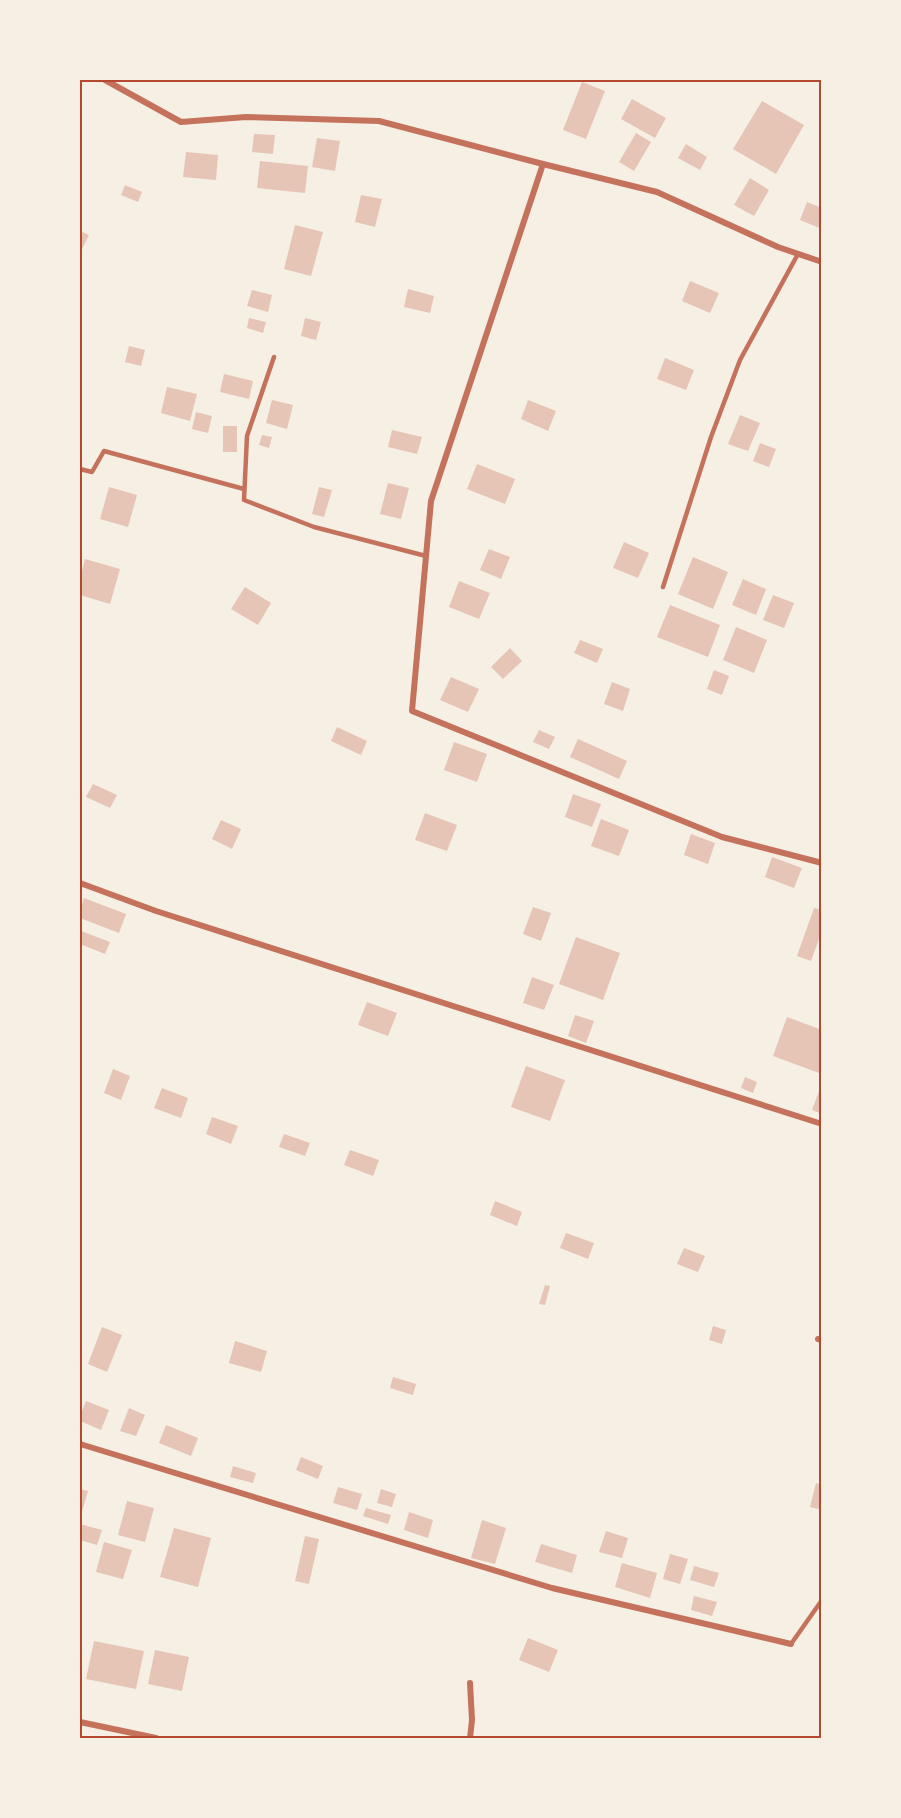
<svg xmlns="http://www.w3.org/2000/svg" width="901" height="1818" font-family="Lato,sans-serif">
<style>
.building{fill:#e6c5b7}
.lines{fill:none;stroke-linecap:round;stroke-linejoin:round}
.service{stroke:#c5725c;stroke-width:4.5}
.minor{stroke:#c5725c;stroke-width:6}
.neatline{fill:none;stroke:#b5482f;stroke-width:2}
</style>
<rect width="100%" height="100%" fill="#f6efe4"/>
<g class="building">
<polygon points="582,82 605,91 586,139 563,130"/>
<polygon points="632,99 666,118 655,138 621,119"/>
<polygon points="762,101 804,125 776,174 733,149"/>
<polygon points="636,133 651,142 634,171 619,162"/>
<polygon points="254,134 275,135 273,154 252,152"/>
<polygon points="317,138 340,141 335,171 312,167"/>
<polygon points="686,144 707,157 700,170 678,158"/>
<polygon points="186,152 218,155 216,180 183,177"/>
<polygon points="260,161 308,166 305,193 257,188"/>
<polygon points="750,178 769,190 754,216 734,205"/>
<polygon points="125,185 142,192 138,202 121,195"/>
<polygon points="361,195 382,199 375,227 355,222"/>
<polygon points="807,202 822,208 822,229 800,220"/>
<polygon points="295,225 323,232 311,276 284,269"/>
<polygon points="80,231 89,235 80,253"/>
<polygon points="690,281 719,293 710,313 682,301"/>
<polygon points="408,289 434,296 430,313 404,307"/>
<polygon points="252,290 272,295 268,312 247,306"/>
<polygon points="249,318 266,322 263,333 247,328"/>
<polygon points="305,318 321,322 316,340 301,336"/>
<polygon points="129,346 145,350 141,366 125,362"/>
<polygon points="665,358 694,370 686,390 657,379"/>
<polygon points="224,374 253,381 249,399 220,392"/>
<polygon points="167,387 197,394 190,421 161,413"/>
<polygon points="272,400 293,405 287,429 266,423"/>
<polygon points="528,400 556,411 548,431 521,419"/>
<polygon points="196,412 212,416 208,433 192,429"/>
<polygon points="740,415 760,423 748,451 728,444"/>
<rect x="223" y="426" width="14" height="26"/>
<polygon points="392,430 422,437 417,454 388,447"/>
<polygon points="262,435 272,437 269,448 259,445"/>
<polygon points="760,443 776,449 769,467 753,461"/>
<polygon points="477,464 515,479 505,504 467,489"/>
<polygon points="388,483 409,488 401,519 380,514"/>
<polygon points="109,487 137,495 128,527 100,519"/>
<polygon points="319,487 332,490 324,517 312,514"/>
<polygon points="624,542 649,553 638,578 613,568"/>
<polygon points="489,549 510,557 501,579 480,570"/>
<polygon points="693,557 728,572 713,609 678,594"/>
<polygon points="85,559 120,569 110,604 80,595 80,579"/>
<polygon points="743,579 766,589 756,615 732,605"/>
<polygon points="459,581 490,593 479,619 449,607"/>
<polygon points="245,587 271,603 258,625 231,609"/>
<polygon points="773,595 794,603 784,628 763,620"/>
<polygon points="670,605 720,625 708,657 657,637"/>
<polygon points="736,627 767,640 754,673 723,660"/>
<polygon points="580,640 603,649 597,663 574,653"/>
<polygon points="510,648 522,661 503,679 491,667"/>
<polygon points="714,670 729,676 722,695 707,689"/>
<polygon points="451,677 479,689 468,712 440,700"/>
<polygon points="612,682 630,689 623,711 604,704"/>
<polygon points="337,727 367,741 361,755 331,741"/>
<polygon points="539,730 555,737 549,749 533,742"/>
<polygon points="578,739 627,761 619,779 570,757"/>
<polygon points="454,742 487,754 477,782 444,770"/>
<polygon points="93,784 117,795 110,808 86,797"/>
<polygon points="573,794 601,804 592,827 565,817"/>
<polygon points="425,813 457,825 447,851 415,840"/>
<polygon points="601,819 629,830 619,856 591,846"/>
<polygon points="221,820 241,829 232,849 212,839"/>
<polygon points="691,834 715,843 708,864 684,855"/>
<polygon points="772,857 802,868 794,888 765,877"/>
<polygon points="84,898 126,914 119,933 80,918 80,911"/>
<polygon points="533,907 551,913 541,941 523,934"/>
<polygon points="814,908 822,910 822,931 811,961 797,956"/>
<polygon points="81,931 110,942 105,954 80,944"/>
<polygon points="576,937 620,953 603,1000 559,984"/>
<polygon points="532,977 554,985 544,1010 523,1003"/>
<polygon points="367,1002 397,1013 388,1036 358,1025"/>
<polygon points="575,1015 594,1021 586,1043 568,1036"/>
<polygon points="787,1017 822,1030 822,1065 819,1073 773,1056"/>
<polygon points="526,1066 565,1080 550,1121 511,1107"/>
<polygon points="113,1069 130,1076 121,1100 104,1093"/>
<polygon points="745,1077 757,1082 753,1093 741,1088"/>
<polygon points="162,1088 188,1098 181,1118 154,1108"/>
<polygon points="819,1091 822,1092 822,1114 812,1110"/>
<polygon points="212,1117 238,1126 231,1144 206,1134"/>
<polygon points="284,1134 310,1143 305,1156 279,1147"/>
<polygon points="350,1150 379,1160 373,1176 344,1165"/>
<polygon points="495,1201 522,1212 517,1226 490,1215"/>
<polygon points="566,1233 594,1243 588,1259 560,1248"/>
<polygon points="684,1248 705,1256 698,1272 677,1264"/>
<polygon points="545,1285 550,1286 545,1305 539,1304"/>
<polygon points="713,1326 726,1330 722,1344 709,1340"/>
<polygon points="102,1327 122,1335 107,1372 88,1364"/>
<polygon points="235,1341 267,1351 261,1372 229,1363"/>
<polygon points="393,1377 416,1384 413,1395 390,1388"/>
<polygon points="86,1401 109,1410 101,1430 80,1421 80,1416"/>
<polygon points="129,1408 145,1415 136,1436 120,1431"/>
<polygon points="166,1425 198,1438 191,1456 159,1443"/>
<polygon points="301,1457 323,1466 318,1479 296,1470"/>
<polygon points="233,1466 256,1473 253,1483 230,1477"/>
<polygon points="816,1483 822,1485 822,1510 810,1507"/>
<polygon points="338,1487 362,1494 357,1510 333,1503"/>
<polygon points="80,1489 88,1491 80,1518"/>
<polygon points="381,1489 396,1494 392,1507 377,1503"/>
<polygon points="127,1501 154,1508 145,1542 118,1535"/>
<polygon points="366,1508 391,1515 388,1524 363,1516"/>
<polygon points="409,1512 433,1520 428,1538 404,1530"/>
<polygon points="482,1520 506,1528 495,1564 471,1558"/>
<polygon points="80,1524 102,1530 97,1545 80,1540"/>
<polygon points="174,1528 211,1538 198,1587 160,1577"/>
<polygon points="606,1531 628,1538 622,1558 599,1552"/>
<polygon points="305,1536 319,1539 309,1584 295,1581"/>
<polygon points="104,1542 132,1550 123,1579 96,1572"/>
<polygon points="541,1544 577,1555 572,1573 535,1562"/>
<polygon points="670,1554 688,1559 680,1584 663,1579"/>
<polygon points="622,1563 657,1573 650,1598 615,1587"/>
<polygon points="694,1566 719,1573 714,1587 690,1580"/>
<polygon points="694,1596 717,1602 712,1616 691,1610"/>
<polygon points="528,1638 558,1650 549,1672 519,1660"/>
<polygon points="94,1641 144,1651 136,1689 86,1679"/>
<polygon points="155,1650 189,1657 182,1691 148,1684"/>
</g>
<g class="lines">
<g class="service">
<polyline points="274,357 247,436 244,500 314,527 426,556"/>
<polyline points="80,469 92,472 104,451 244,489"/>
<polyline points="663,587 711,437 740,360 798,254"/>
<polyline points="791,1644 822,1600"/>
</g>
<g class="minor">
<polyline points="105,80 181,122 246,117 379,121 543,164"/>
<polyline points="822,262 778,247 657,192 543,164 431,501 412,711 722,837 822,863"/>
<polyline points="80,883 156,911 822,1124"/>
<polyline points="818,1339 822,1340"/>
<polyline points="80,1444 552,1588 791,1644"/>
<polyline points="470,1683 472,1720 470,1738"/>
<polyline points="80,1722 156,1738"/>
</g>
</g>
<rect width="901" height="1818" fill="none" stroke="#f6efe4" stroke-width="162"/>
<rect x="81" y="81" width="739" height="1656" class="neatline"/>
</svg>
